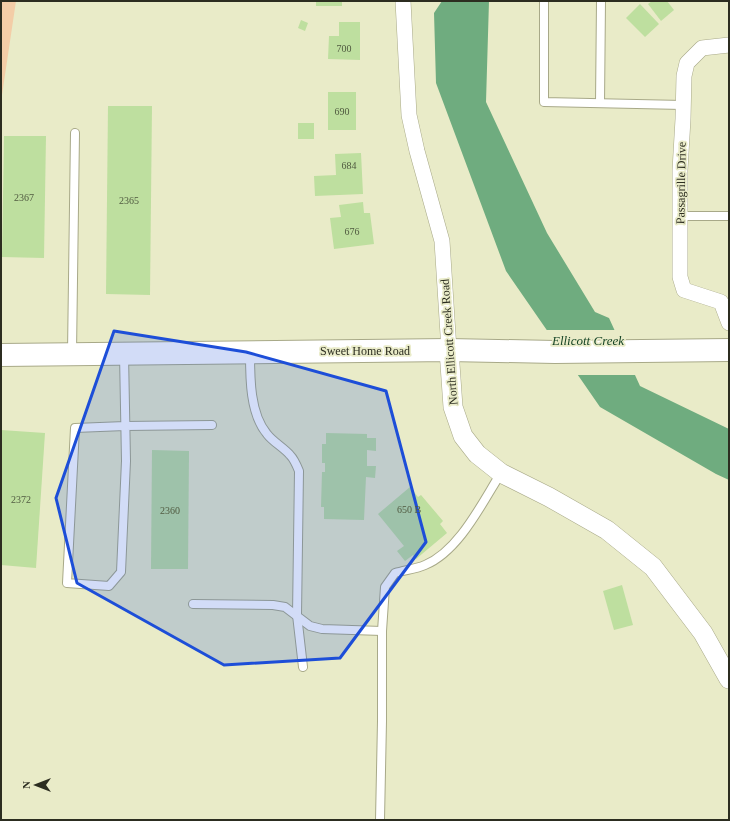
<svg xmlns="http://www.w3.org/2000/svg" width="730" height="821" font-family="Georgia,serif">
<style>
.green{fill:#f3cda7}
.water{fill:#6fac7f}
.pier{fill:#e9ebc8}
.building{fill:#bedf9f}
.lines{fill:none;stroke-linecap:round;stroke-linejoin:round}
.service-casing{stroke:#a8a988;stroke-width:10}
.minor-casing{stroke:#a8a988;stroke-width:16}
.tertiary-casing{stroke:#a8a988;stroke-width:20}
.secondary-casing{stroke:#a8a988;stroke-width:24}
.service{stroke:#fff;stroke-width:8}
.minor{stroke:#fff;stroke-width:15}
.tertiary{stroke:#fff;stroke-width:19}
.secondary{stroke:#fff;stroke-width:22}
.marked{fill:#1d4ed8;fill-opacity:0.2;stroke:#1d4ed8;stroke-width:3;stroke-linejoin:round}
.labels{text-anchor:middle;dominant-baseline:central;stroke-width:3.5;stroke-linejoin:round;paint-order:stroke}
.number-label{font-size:10px;fill:#505a40}
.street-label{font-size:12px;fill:#2c2d20;stroke:#e9ebc8}
.water-label{font-size:13px;font-style:italic;fill:#174526;stroke:#e9ebc8}
</style>
<rect width="100%" height="100%" fill="#e9ebc8"/>
<polygon class="green" points="1,1 16,1 2,95 1,109"/>
<polygon class="water" points="442,1 489,1 486,102 547,233 595,312 609,318 640,386 729,429 729,480 716,474 600,407 506,271 436,83 434,13"/>
<polygon class="pier" points="544,330 617,330 638,375 576,375"/>
<g class="building">
<rect x="316" y="1" width="26" height="5"/>
<polygon points="652,1 667,1 674,10 661,21 648,4"/>
<polygon points="640,4 659,24 645,37 626,18"/>
<polygon points="301,20 308,23 305,31 298,28"/>
<polygon points="339,22 360,22 360,60 328,59 329,36 339,36"/>
<rect x="328" y="92" width="28" height="38"/>
<polygon points="108,106 152,106 150,295 106,294"/>
<rect x="298" y="123" width="16" height="16"/>
<polygon points="4,136 46,136 44,258 2,257"/>
<polygon points="361,153 363,194 315,196 314,176 336,175 335,154"/>
<polygon points="363,202 364,213 370,213 374,244 334,249 330,218 341,217 339,205"/>
<polygon points="1,430 45,433 36,568 1,565"/>
<polygon points="326,433 367,434 367,438 376,438 376,451 367,450 367,466 376,466 375,478 366,477 364,520 324,519 324,507 321,507 322,472 325,472 325,463 322,463 322,444 326,444"/>
<polygon points="152,450 189,451 188,569 151,569"/>
<polygon points="410,487 418,497 421,495 443,521 440,524 447,533 416,559 413,555 405,561 397,551 404,546 378,514"/>
<polygon points="622,585 633,625 614,630 603,591"/>
</g>
<g class="lines">
<g class="service-casing">
<g id="service">
<polyline points="544,1 544,102 683,105"/>
<polyline points="600,103 601,1"/>
<polyline points="680,216 729,216"/>
<polyline points="72,353 75,133"/>
<path d="M250 353C250 378 250 414 267 434 273 442 283 447 290 455 294 459 297 466 299 471L297 615 303 667"/>
<polyline points="124,354 126,461 121,572 109,586 67,583 75,428 125,426 212,425"/>
<polyline points="193,604 273,605 285,607 310,626 322,629 382,631"/>
<path d="M380 820 382 721V631L385 587 395 573C405 570 416 569 425 565 459 551 482 503 501 473"/>
</g>
</g>
<g class="minor-casing">
<g id="minor">
<polyline points="403,1 409,115 417,151 442,241 449,350"/>
<polyline points="729,45 702,48 687,63 684,76 683,119 680,170 680,277 684,290 721,302 729,323"/>
</g>
</g>
<g class="tertiary-casing">
<polyline id="tertiary" points="449,350 453,407 463,436 477,454 501,473 549,497 607,530 653,567 703,633 729,679"/>
</g>
<g class="secondary-casing">
<polyline id="secondary" points="1,355 449,350 555,352 729,350"/>
</g>
<use href="#service" class="service"/>
<use href="#minor" class="minor"/>
<use href="#tertiary" class="tertiary"/>
<use href="#secondary" class="secondary"/>
</g>
<path class="marked" d="M114 331 246 352 386 391 426 542 340 658 224 665 77 583 56 498Z"/>
<g class="labels">
<g class="number-label">
<text x="344" y="48">700</text>
<text x="342" y="111">690</text>
<text x="349" y="165">684</text>
<text x="24" y="197">2367</text>
<text x="129" y="200">2365</text>
<text x="352" y="231">676</text>
<text x="21" y="499">2372</text>
<text x="409" y="509">650 B</text>
<text x="170" y="510">2360</text>
</g>
<g class="street-label">
<text transform="translate(681 183) rotate(-89)">Passagrille Drive</text>
<text transform="translate(449 342) rotate(-94)">North Ellicott Creek Road</text>
<text x="365" y="351">Sweet Home Road</text>
</g>
<g class="water-label">
<text x="588" y="340">Ellicott Creek</text>
</g>
</g>
<rect width="730" height="821" fill="none" stroke="#2c2d20" stroke-width="4"/>
<g transform="translate(36 785) rotate(270)" stroke="#e9ebc8" stroke-width="3" paint-order="stroke">
<path d="M0-3L7 15L0 10L-7 15Z" fill="#2c2d20"/>
<text y="-6" font-size="11" font-weight="bold" text-anchor="middle" fill="#2c2d20">N</text>
</g>
</svg>
